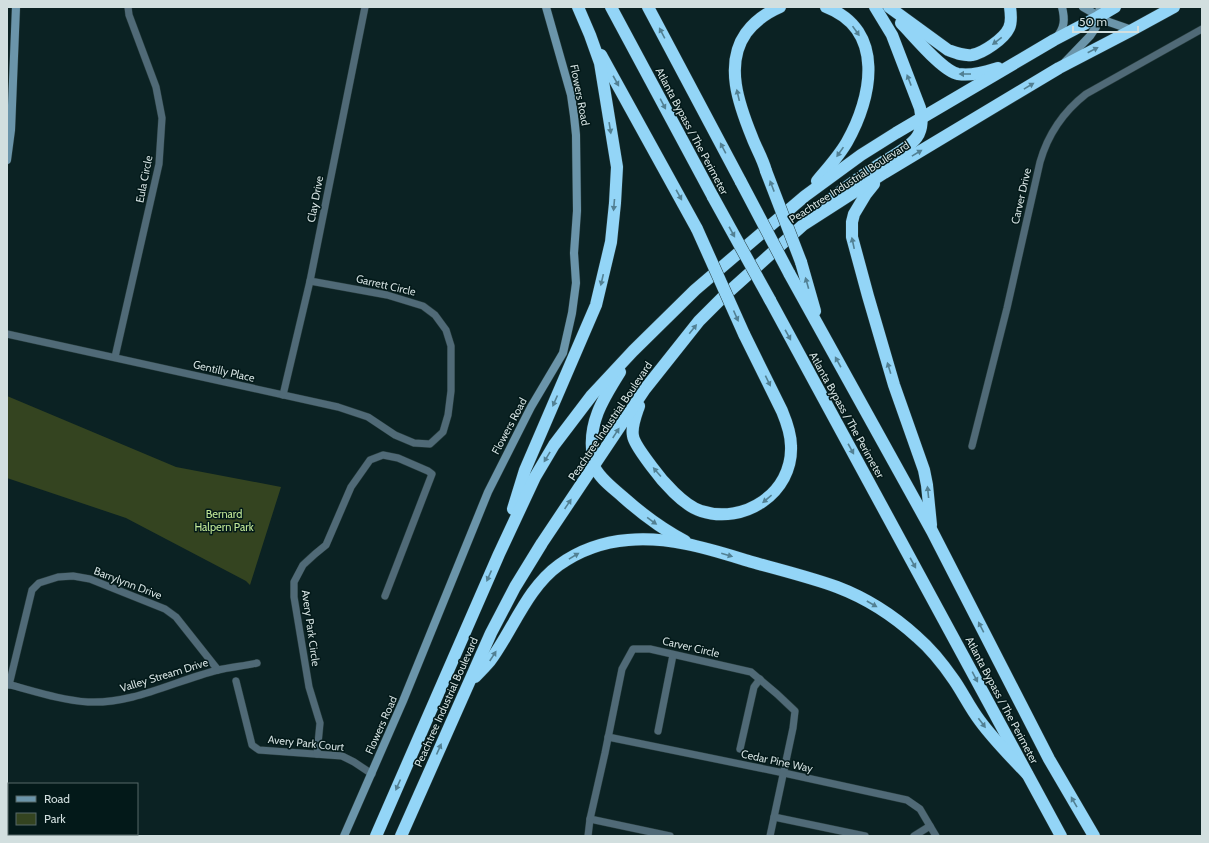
<svg xmlns="http://www.w3.org/2000/svg" width="1209" height="843" font-family="Cabin,sans-serif">
<style>
.green{fill:#344420}
.lines{fill:none;stroke-linecap:round;stroke-linejoin:round}
.street-casing{stroke:#273c3d;stroke-width:8}
.secondary-casing{stroke:#273c3d;stroke-width:9}
.highway-casing{stroke:#273c3d;stroke-width:13}
.street{stroke:#506a77;stroke-width:7}
.secondary{stroke:#6b95aa;stroke-width:8}
.highway{stroke:#93d5f7;stroke-width:12}
.highway-bridge-casing{stroke:#273c3d;stroke-width:13;stroke-linecap:butt}
.highway-bridge{stroke:#93d5f7;stroke-width:12}
.oneway{fill:#528093}
.labels{text-anchor:middle;dominant-baseline:central;stroke-width:3;stroke-linejoin:round;paint-order:stroke}
.street-label{font-size:11px;fill:#d2dfdf;stroke:#031919}
.park-label{font-size:11px;fill:#c1e796;stroke:#031919}
</style>
<rect width="100%" height="100%" fill="#0b2223"/>
<polygon class="green" points="7,396 176,467 281,487 250,585 246,581 126,518 7,478"/>
<g class="lines">
<g class="street-casing">
<g id="street">
<polyline points="7,334 338,407 368,417 395,435 414,443 430,444 443,432 448,415 451,391 451,346 446,330 435,315 423,306 387,295 310,281"/>
<polyline points="115,357 159,164 162,118 156,87 129,15 128,7"/>
<polyline points="283,395 310,281 365,7"/>
<path d="M972 446 1007 308 1040 162C1048 134 1063 112 1086 94L1202 29"/>
<polyline points="236,681 252,745 259,750 342,756 354,762 372,774"/>
<path d="M7 684C34 691 60 700 88 702 134 704 174 681 218 670 231 667 244 666 257 663"/>
<polyline points="9,685 32,590 39,583 58,577 73,576 90,579 165,609 176,617 218,670"/>
<polyline points="658,731 673,655"/>
<polyline points="608,737 784,773 907,800 920,809 930,826"/>
<polyline points="740,749 754,687 760,679"/>
<polyline points="317,754 320,723 309,687 294,597 294,582 303,565 315,554 326,545 351,487 370,460 383,455 398,458 428,471 432,474 385,596"/>
<polyline points="774,817 865,836"/>
<polyline points="590,819 670,836"/>
<polyline points="588,836 590,819 605,753 622,669 633,649 650,649 751,672 777,694 795,711 793,728 770,836"/>
<polyline points="914,836 930,826 936,836"/>
</g>
</g>
<g class="secondary-casing">
<g id="secondary">
<polyline points="1083,7 1109,22 1132,30"/>
<path d="M1056 38C1065 28 1065 19 1062 7"/>
<polyline points="1065,62 1090,36 1096,27 1100,7"/>
<polyline points="7,160 11,130 16,7"/>
<polyline points="344,836 403,701 488,492 531,407 563,353 572,313 576,283 574,253 577,211 576,135 574,116 571,95 546,7"/>
</g>
</g>
<g class="highway-casing">
<g id="highway">
<polyline points="611,7 713,197"/>
<polyline points="648,7 741,182"/>
<path d="M889 7 948 50C956 53 963 56 972 55 983 53 1004 39 1009 28 1012 22 1011 14 1010 7"/>
<path d="M901 23C913 35 942 71 958 74 972 76 985 72 998 68"/>
<polyline points="601,55 697,229"/>
<path d="M766 171C763 159 756 148 752 137 739 105 724 64 746 33 755 21 766 13 780 7"/>
<path d="M817 181C827 169 839 156 847 142 872 98 886 30 826 7"/>
<polyline points="874,184 866,194 854,214 852,222 852,237 868,296 894,385 924,470 927,485 931,525"/>
<path d="M821 208C840 190 861 176 883 162 893 156 910 147 917 137 923 128 922 118 920 108L892 35 875 7"/>
<polyline points="801,262 815,311"/>
<polyline points="789,273 932,531 1049,759 1094,836"/>
<polyline points="770,300 1061,836"/>
<path d="M620 372C603 399 587 424 593 457 593 460 593 463 594 466 599 478 613 488 623 497 642 514 662 529 685 541"/>
<path d="M639 406C636 415 631 427 633 436 634 444 647 460 652 467 662 481 684 506 701 511 744 525 793 493 791 446 791 434 787 423 782 411L744 334"/>
<polyline points="513,509 525,470 596,305 611,242 615,203 617,167 600,63 590,35 578,7"/>
<path d="M475 677C480 672 485 667 490 661 513 630 527 588 559 565 580 550 603 542 628 540 671 536 712 550 752 562 780 570 809 577 837 587 866 598 894 616 917 637 931 649 943 664 954 680 963 693 970 708 980 721 994 740 1011 757 1027 774"/>
<polyline points="376,836 499,554 535,477 554,445 592,395 633,351 695,290 805,196 861,155 896,133 1054,40 1098,17 1115,7"/>
<polyline points="401,836 491,633 515,587 542,543 645,389 699,321 723,297 803,225 884,173 1059,68 1132,30 1174,7"/>
</g>
</g>
<use href="#street" class="street"/>
<use href="#secondary" class="secondary"/>
<use href="#highway" class="highway"/>
<g class="highway-bridge-casing">
<g id="highway-bridge">
<polyline points="766,171 801,262"/>
<polyline points="741,182 789,273"/>
<polyline points="713,197 770,300"/>
<polyline points="697,229 744,334"/>
</g>
</g>
<use href="#highway-bridge" class="highway-bridge"/>
</g>
<defs><path id="oneway-solid" d="M-6-.8H1V-3.2L6.5 0L1 3.2V.8H-6Z"/></defs>
<g class="oneway">
<use href="#oneway-solid" transform="translate(856 31) rotate(55)"/>
<use href="#oneway-solid" transform="translate(662 33) rotate(-118)"/>
<use href="#oneway-solid" transform="translate(997 41) rotate(142)"/>
<use href="#oneway-solid" transform="translate(1093 50) rotate(-27)"/>
<use href="#oneway-solid" transform="translate(965 74) rotate(-180)"/>
<use href="#oneway-solid" transform="translate(909 80) rotate(-111)"/>
<use href="#oneway-solid" transform="translate(616 81) rotate(61)"/>
<use href="#oneway-solid" transform="translate(1029 86) rotate(-31)"/>
<use href="#oneway-solid" transform="translate(738 95) rotate(-103)"/>
<use href="#oneway-solid" transform="translate(663 104) rotate(62)"/>
<use href="#oneway-solid" transform="translate(610 128) rotate(81)"/>
<use href="#oneway-solid" transform="translate(723 148) rotate(-118)"/>
<use href="#oneway-solid" transform="translate(840 152) rotate(125)"/>
<use href="#oneway-solid" transform="translate(917 153) rotate(-31)"/>
<use href="#oneway-solid" transform="translate(772 186) rotate(-111)"/>
<use href="#oneway-solid" transform="translate(679 195) rotate(61)"/>
<use href="#oneway-solid" transform="translate(614 205) rotate(95)"/>
<use href="#oneway-solid" transform="translate(732 232) rotate(61)"/>
<use href="#oneway-solid" transform="translate(853 243) rotate(-102)"/>
<use href="#oneway-solid" transform="translate(602 280) rotate(103)"/>
<use href="#oneway-solid" transform="translate(807 283) rotate(-106)"/>
<use href="#oneway-solid" transform="translate(736 316) rotate(66)"/>
<use href="#oneway-solid" transform="translate(693 329) rotate(-51)"/>
<use href="#oneway-solid" transform="translate(788 335) rotate(61)"/>
<use href="#oneway-solid" transform="translate(838 362) rotate(-119)"/>
<use href="#oneway-solid" transform="translate(889 368) rotate(-107)"/>
<use href="#oneway-solid" transform="translate(768 381) rotate(64)"/>
<use href="#oneway-solid" transform="translate(555 401) rotate(114)"/>
<use href="#oneway-solid" transform="translate(616 433) rotate(-57)"/>
<use href="#oneway-solid" transform="translate(851 449) rotate(61)"/>
<use href="#oneway-solid" transform="translate(547 457) rotate(121)"/>
<use href="#oneway-solid" transform="translate(657 472) rotate(-131)"/>
<use href="#oneway-solid" transform="translate(928 492) rotate(-96)"/>
<use href="#oneway-solid" transform="translate(767 499) rotate(140)"/>
<use href="#oneway-solid" transform="translate(568 504) rotate(-56)"/>
<use href="#oneway-solid" transform="translate(652 521) rotate(36)"/>
<use href="#oneway-solid" transform="translate(727 555) rotate(16)"/>
<use href="#oneway-solid" transform="translate(574 556) rotate(-31)"/>
<use href="#oneway-solid" transform="translate(913 563) rotate(61)"/>
<use href="#oneway-solid" transform="translate(489 576) rotate(114)"/>
<use href="#oneway-solid" transform="translate(872 604) rotate(30)"/>
<use href="#oneway-solid" transform="translate(981 627) rotate(-117)"/>
<use href="#oneway-solid" transform="translate(493 656) rotate(-57)"/>
<use href="#oneway-solid" transform="translate(975 677) rotate(62)"/>
<use href="#oneway-solid" transform="translate(982 723) rotate(53)"/>
<use href="#oneway-solid" transform="translate(439 749) rotate(-66)"/>
<use href="#oneway-solid" transform="translate(398 785) rotate(114)"/>
<use href="#oneway-solid" transform="translate(1074 802) rotate(-120)"/>
</g>
<g class="labels">
<g class="street-label">
<text transform="translate(580 95) rotate(79)">Flowers Road</text>
<text transform="translate(692 131) rotate(62)">Atlanta Bypass / The Perimeter</text>
<text transform="translate(144 179) rotate(-79)">Eula Circle</text>
<text transform="translate(849 182) rotate(-33)">Peachtree Industrial Boulevard</text>
<text transform="translate(1021 196) rotate(-77)">Carver Drive</text>
<text transform="translate(315 199) rotate(-79)">Clay Drive</text>
<text transform="translate(386 285) rotate(13)">Garrett Circle</text>
<text transform="translate(224 371) rotate(13)">Gentilly Place</text>
<text transform="translate(847 415) rotate(61)">Atlanta Bypass / The Perimeter</text>
<text transform="translate(610 421) rotate(-56)">Peachtree Industrial Boulevard</text>
<text transform="translate(509 426) rotate(-62)">Flowers Road</text>
<text transform="translate(128 583) rotate(21)">Barrylynn Drive</text>
<text transform="translate(311 628) rotate(82)">Avery Park Circle</text>
<text transform="translate(691 647) rotate(13)">Carver Circle</text>
<text transform="translate(164 675) rotate(-17)">Valley Stream Drive</text>
<text transform="translate(1002 700) rotate(62)">Atlanta Bypass / The Perimeter</text>
<text transform="translate(446 702) rotate(-66)">Peachtree Industrial Boulevard</text>
<text transform="translate(381 725) rotate(-66)">Flowers Road</text>
<text transform="translate(306 743) rotate(6)">Avery Park Court</text>
<text transform="translate(777 761) rotate(12)">Cedar Pine Way</text>
</g>
<g class="park-label">
<text x="224" y="514">Bernard<tspan x="224" dy="13">Halpern Park</tspan></text>
</g>
</g>
<rect width="1209" height="843" fill="none" stroke="#d2dfdf" stroke-width="16"/>
<rect x="8" y="783" width="130" height="52" fill="#031919" stroke="#566868"/>
<rect x="16" y="796" width="20" height="6" fill="#6b95aa" stroke="#566868"/>
<text x="44" y="803" font-size="12" fill="#d2dfdf">Road</text>
<rect x="16" y="813" width="20" height="12" fill="#344420" stroke="#566868"/>
<text x="44" y="823" font-size="12" fill="#d2dfdf">Park</text>
<path d="M1073 26v6h65v-6" fill="none" stroke="#d2dfdf" stroke-width="2"/>
<text x="1079" y="26" font-size="12" fill="#d2dfdf" stroke="#031919" stroke-width="3" paint-order="stroke">50 m</text>
</svg>
